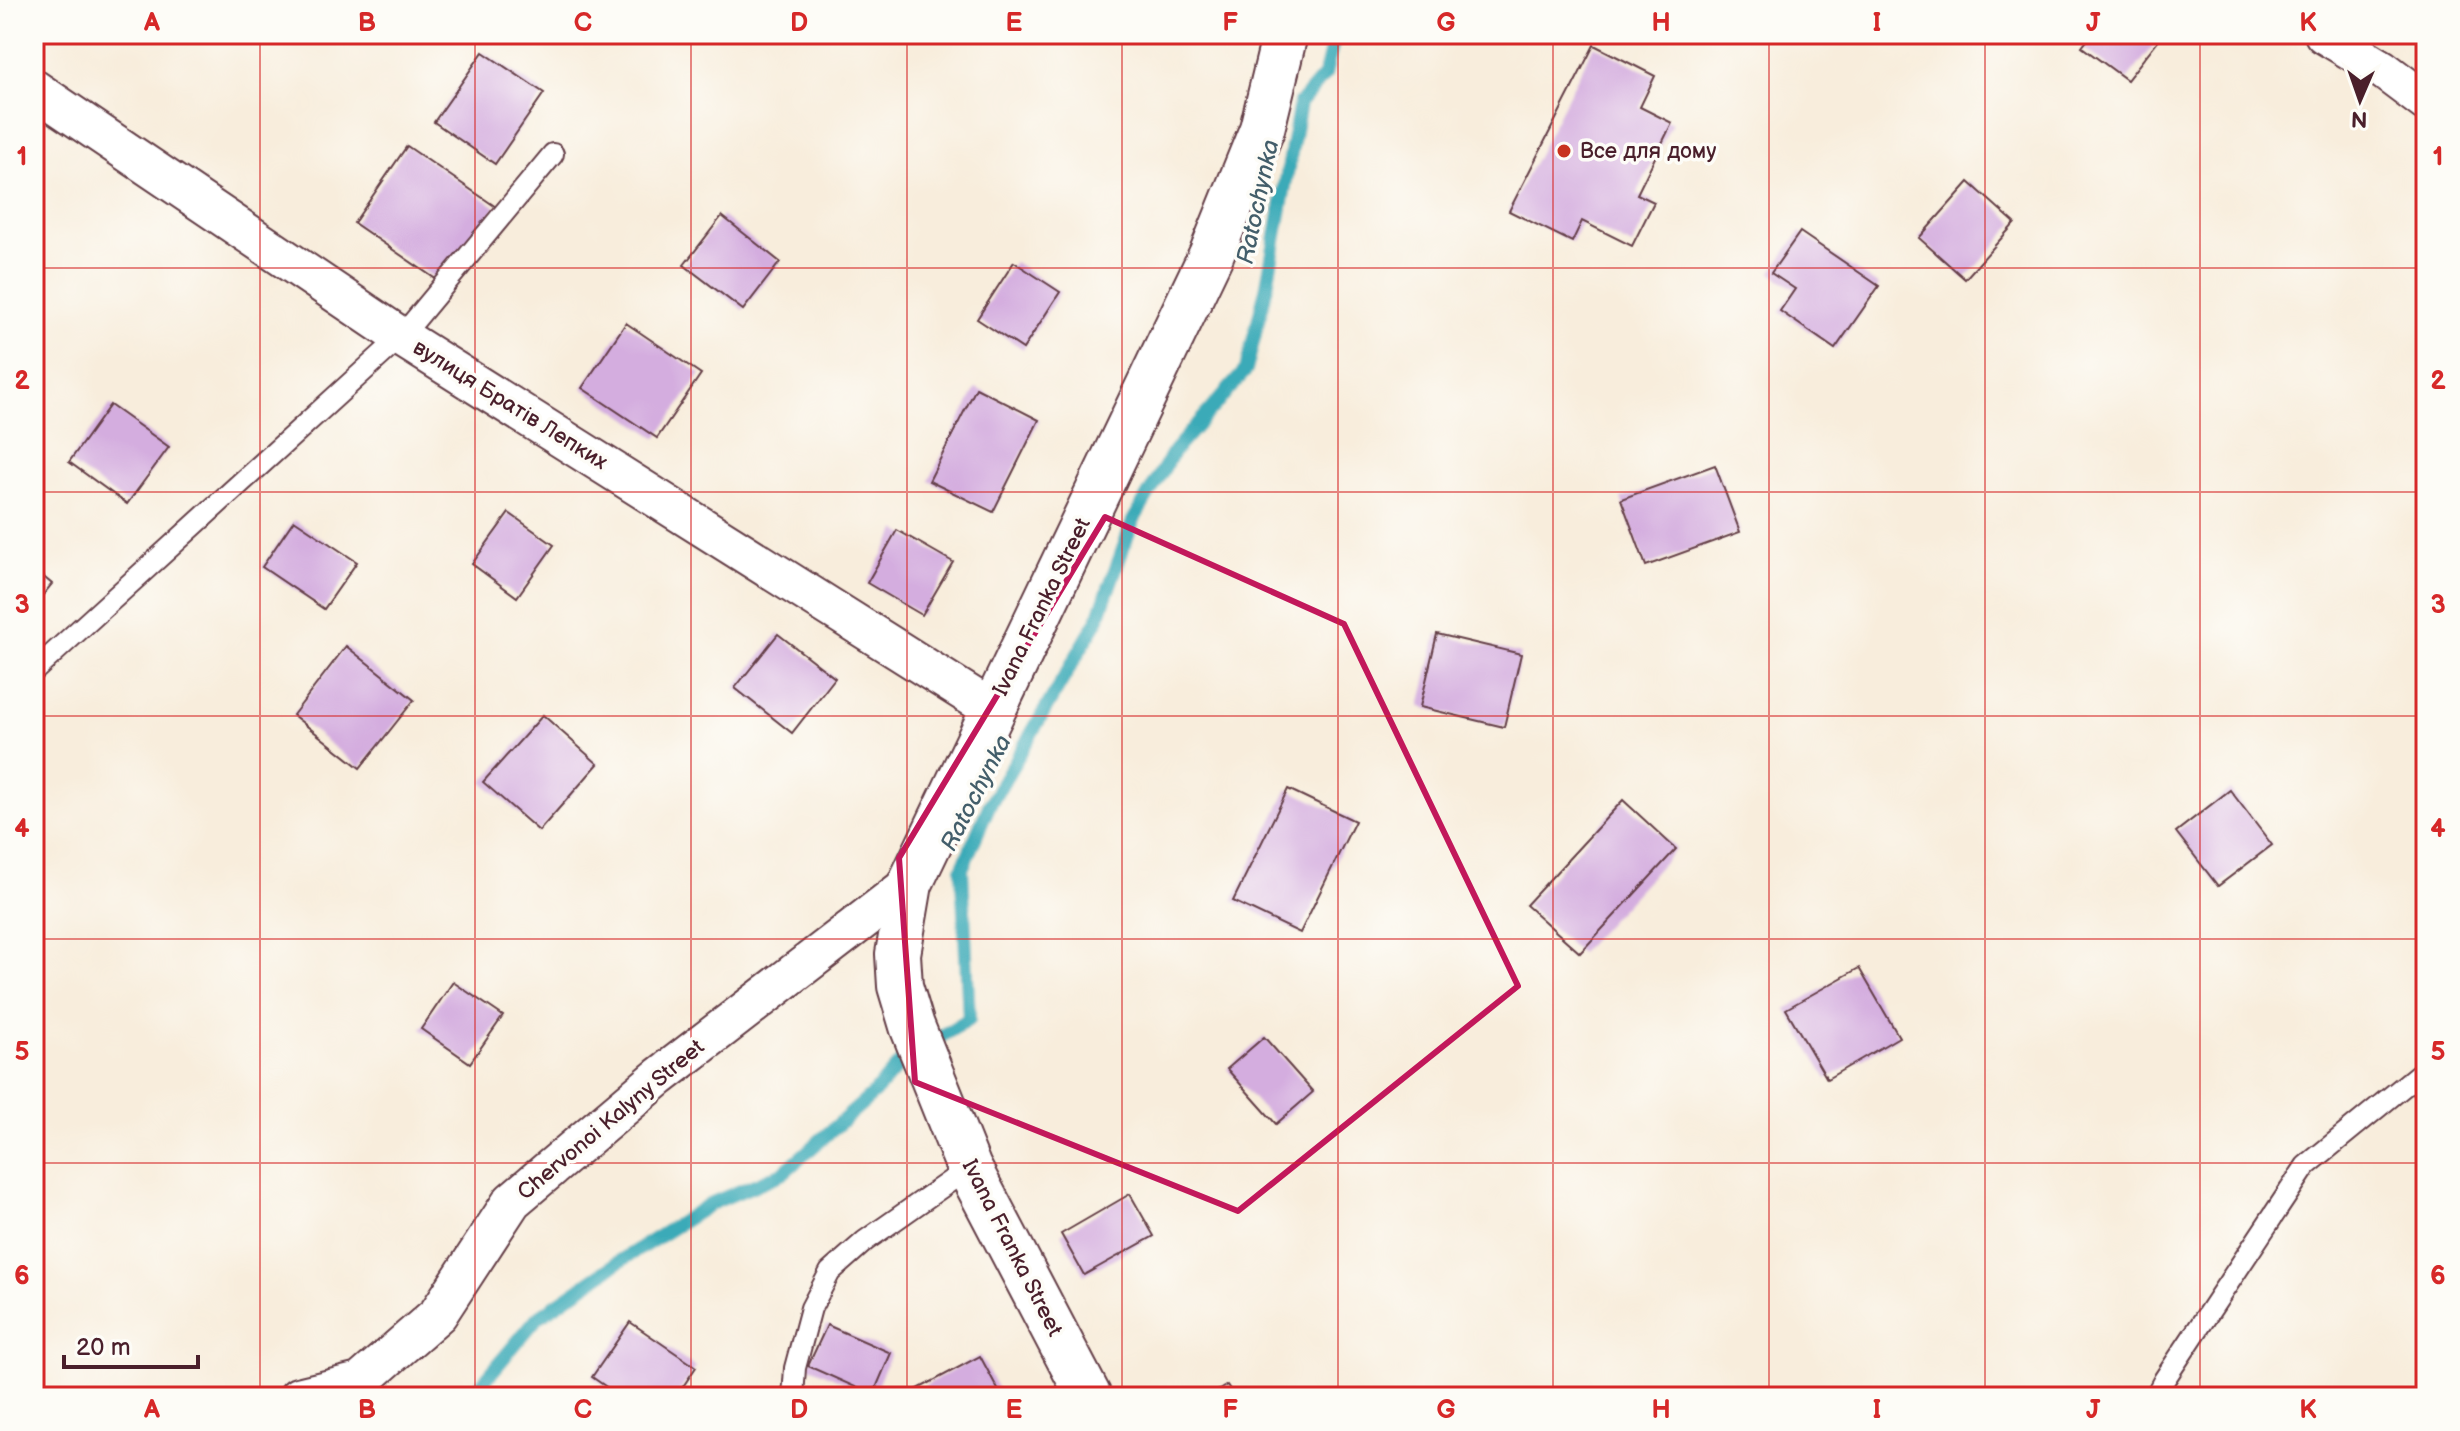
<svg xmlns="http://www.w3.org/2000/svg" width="2460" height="1431" font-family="'Balsamiq Sans',sans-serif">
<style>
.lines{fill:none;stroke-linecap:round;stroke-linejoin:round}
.stream{stroke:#3baab8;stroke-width:14}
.building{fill:#d4addf}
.lane-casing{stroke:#643e46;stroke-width:24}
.street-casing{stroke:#643e46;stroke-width:42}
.secondary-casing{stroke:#643e46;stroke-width:48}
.lane{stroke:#fff;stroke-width:20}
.street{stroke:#fff;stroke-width:38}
.secondary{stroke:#fff;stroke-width:44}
.marked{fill:none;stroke:#c2185b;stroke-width:6;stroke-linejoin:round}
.grid{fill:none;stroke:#d62828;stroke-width:2;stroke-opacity:0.55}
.poi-dot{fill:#c8321e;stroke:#fdfcf7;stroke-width:3}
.labels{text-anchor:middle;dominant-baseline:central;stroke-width:7;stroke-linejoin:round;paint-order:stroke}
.poi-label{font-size:22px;fill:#4a1f2b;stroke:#fdfcf7;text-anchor:start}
.street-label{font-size:22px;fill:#4a1f2b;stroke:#fdfcf7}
.water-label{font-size:24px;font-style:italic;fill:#435e6a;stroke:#fdfcf7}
.neatline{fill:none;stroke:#d62828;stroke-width:3}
.grid-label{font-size:26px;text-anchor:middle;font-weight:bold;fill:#d62828}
</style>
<rect width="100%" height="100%" fill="#fdfcf7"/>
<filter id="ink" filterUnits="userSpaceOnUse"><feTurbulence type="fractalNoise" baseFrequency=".0125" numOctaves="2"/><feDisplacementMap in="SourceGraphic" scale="16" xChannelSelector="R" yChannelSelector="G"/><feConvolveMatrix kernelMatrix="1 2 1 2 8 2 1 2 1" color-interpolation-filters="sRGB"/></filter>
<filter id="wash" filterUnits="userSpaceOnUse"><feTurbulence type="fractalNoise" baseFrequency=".006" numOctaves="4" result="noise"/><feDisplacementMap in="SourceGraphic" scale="32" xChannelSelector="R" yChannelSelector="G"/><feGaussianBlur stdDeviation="1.8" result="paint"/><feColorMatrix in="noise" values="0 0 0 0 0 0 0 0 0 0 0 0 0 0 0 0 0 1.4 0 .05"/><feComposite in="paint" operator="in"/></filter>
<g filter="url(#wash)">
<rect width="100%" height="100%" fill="#f8eddc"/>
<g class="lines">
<polyline class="stream" points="471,1397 537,1318 617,1263 710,1204 783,1173 874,1093 904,1059 969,1019 962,869 989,806 1097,621 1133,521 1174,451 1246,370 1267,285 1300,103 1325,74 1335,34"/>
</g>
<g id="blocks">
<g class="building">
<polygon points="2092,34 2163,34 2127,80 2082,47"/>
<polygon points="1594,45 1655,76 1640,107 1672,123 1637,194 1654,202 1632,246 1582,221 1572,242 1509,211"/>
<polygon points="483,52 544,93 495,164 434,122"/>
<polygon points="407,146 496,207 443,284 354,223"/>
<polygon points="1969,182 2015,223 1965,279 1919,238"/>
<polygon points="722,216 780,262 743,310 684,265"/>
<polygon points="1800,232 1879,286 1835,349 1780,311 1795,289 1771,273"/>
<polygon points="1014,262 1060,292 1023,349 977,319"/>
<polygon points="626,323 701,374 657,438 582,388"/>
<polygon points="976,388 1039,420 993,512 929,481"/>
<polygon points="110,405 169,447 127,504 69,462"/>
<polygon points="1715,465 1740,532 1646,566 1621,499"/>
<polygon points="509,513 554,545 517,597 472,564"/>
<polygon points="294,520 357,562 324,609 262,567"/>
<polygon points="897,530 953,562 922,615 867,583"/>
<polygon points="34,569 52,584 34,606"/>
<polygon points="778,634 835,678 792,733 735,688"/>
<polygon points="1437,634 1521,654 1504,727 1420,707"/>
<polygon points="346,646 414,700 360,768 293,715"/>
<polygon points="543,715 598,764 539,831 483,782"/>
<polygon points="1288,789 1355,821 1300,933 1233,901"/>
<polygon points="2230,790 2272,845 2218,886 2176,832"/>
<polygon points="1623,800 1676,849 1580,953 1526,905"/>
<polygon points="1859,968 1899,1037 1827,1079 1786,1009"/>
<polygon points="453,982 503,1016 470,1063 421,1029"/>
<polygon points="1264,1037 1313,1092 1276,1124 1227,1069"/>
<polygon points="1130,1194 1154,1236 1084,1275 1061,1234"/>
<polygon points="630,1322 696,1367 676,1397 621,1397 592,1377"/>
<polygon points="827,1325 891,1353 873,1395 808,1366"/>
<polygon points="980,1356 1002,1397 903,1397"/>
<polygon points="1227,1385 1235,1397 1208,1397"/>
</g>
</g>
</g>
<g filter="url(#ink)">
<use href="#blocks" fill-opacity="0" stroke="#643e46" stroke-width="2"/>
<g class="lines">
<g class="lane-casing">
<g id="lane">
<polyline points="34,671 401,337 553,154"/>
<polyline points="793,1397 795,1368 811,1308 830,1272 865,1241 969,1168"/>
<polyline points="2155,1397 2164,1380 2306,1166 2426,1068"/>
</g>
</g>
<g class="street-casing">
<g id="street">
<polyline points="2324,34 2382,69 2426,102"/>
<polyline points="34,89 401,337 993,710"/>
<polyline points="298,1397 360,1382 438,1314 512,1201 659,1077 910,884"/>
</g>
</g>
<g class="secondary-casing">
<polyline id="secondary" points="1089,1397 969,1168 912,1026 900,986 898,954 910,884 1211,255 1262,129 1285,34"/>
</g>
<use href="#lane" class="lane"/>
<use href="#street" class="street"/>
<use href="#secondary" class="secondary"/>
</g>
</g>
<path class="marked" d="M1105 517 1344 624 1518 986 1238 1211 915 1082 899 858Z"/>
<path class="grid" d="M260 34V1397M475 34V1397M691 34V1397M907 34V1397M1122 34V1397M1338 34V1397M1553 34V1397M1769 34V1397M1985 34V1397M2200 34V1397M34 268H2426M34 492H2426M34 716H2426M34 939H2426M34 1163H2426"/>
<circle class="poi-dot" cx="1564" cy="151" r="8"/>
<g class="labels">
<g class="poi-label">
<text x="1580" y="151">Все для дому</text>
</g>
<g class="street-label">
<text transform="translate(510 405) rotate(32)">вулиця Братів Лепких</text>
<text transform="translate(1042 607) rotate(-64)">Ivana Franka Street</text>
<text transform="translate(611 1120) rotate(-40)">Chervonoi Kalyny Street</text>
<text transform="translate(1012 1248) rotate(63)">Ivana Franka Street</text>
</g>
<g class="water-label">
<text transform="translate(1258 202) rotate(-78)">Ratochynka</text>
<text transform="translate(976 793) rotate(-63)">Ratochynka</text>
</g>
</g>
<rect width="2460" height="1431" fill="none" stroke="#fdfcf7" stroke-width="88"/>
<g transform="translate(2360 100) rotate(182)" stroke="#fdfcf7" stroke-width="6" paint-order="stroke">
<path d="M0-6L14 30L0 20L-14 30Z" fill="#4a1f2b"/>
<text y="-12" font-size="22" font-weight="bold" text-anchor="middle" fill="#4a1f2b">N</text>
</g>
<path d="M64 1355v12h134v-12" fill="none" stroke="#4a1f2b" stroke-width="4"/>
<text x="76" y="1355" font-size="24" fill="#4a1f2b" stroke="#fdfcf7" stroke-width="6" paint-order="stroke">20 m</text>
<rect x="44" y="44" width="2372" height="1343" class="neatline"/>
<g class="grid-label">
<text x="152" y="31">A</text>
<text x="367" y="31">B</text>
<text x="583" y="31">C</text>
<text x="799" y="31">D</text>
<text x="1014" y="31">E</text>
<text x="1230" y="31">F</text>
<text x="1446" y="31">G</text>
<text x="1661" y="31">H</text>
<text x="1877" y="31">I</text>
<text x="2093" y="31">J</text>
<text x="2308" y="31">K</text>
<text x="22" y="165">1</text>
<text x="2438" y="165">1</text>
<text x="22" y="389">2</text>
<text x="2438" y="389">2</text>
<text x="22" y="613">3</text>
<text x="2438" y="613">3</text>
<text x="22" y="837">4</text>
<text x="2438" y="837">4</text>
<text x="22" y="1060">5</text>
<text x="2438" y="1060">5</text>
<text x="22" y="1284">6</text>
<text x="2438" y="1284">6</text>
<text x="152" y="1418">A</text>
<text x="367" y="1418">B</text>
<text x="583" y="1418">C</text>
<text x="799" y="1418">D</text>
<text x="1014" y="1418">E</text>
<text x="1230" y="1418">F</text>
<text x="1446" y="1418">G</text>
<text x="1661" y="1418">H</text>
<text x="1877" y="1418">I</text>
<text x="2093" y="1418">J</text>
<text x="2308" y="1418">K</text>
</g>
</svg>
